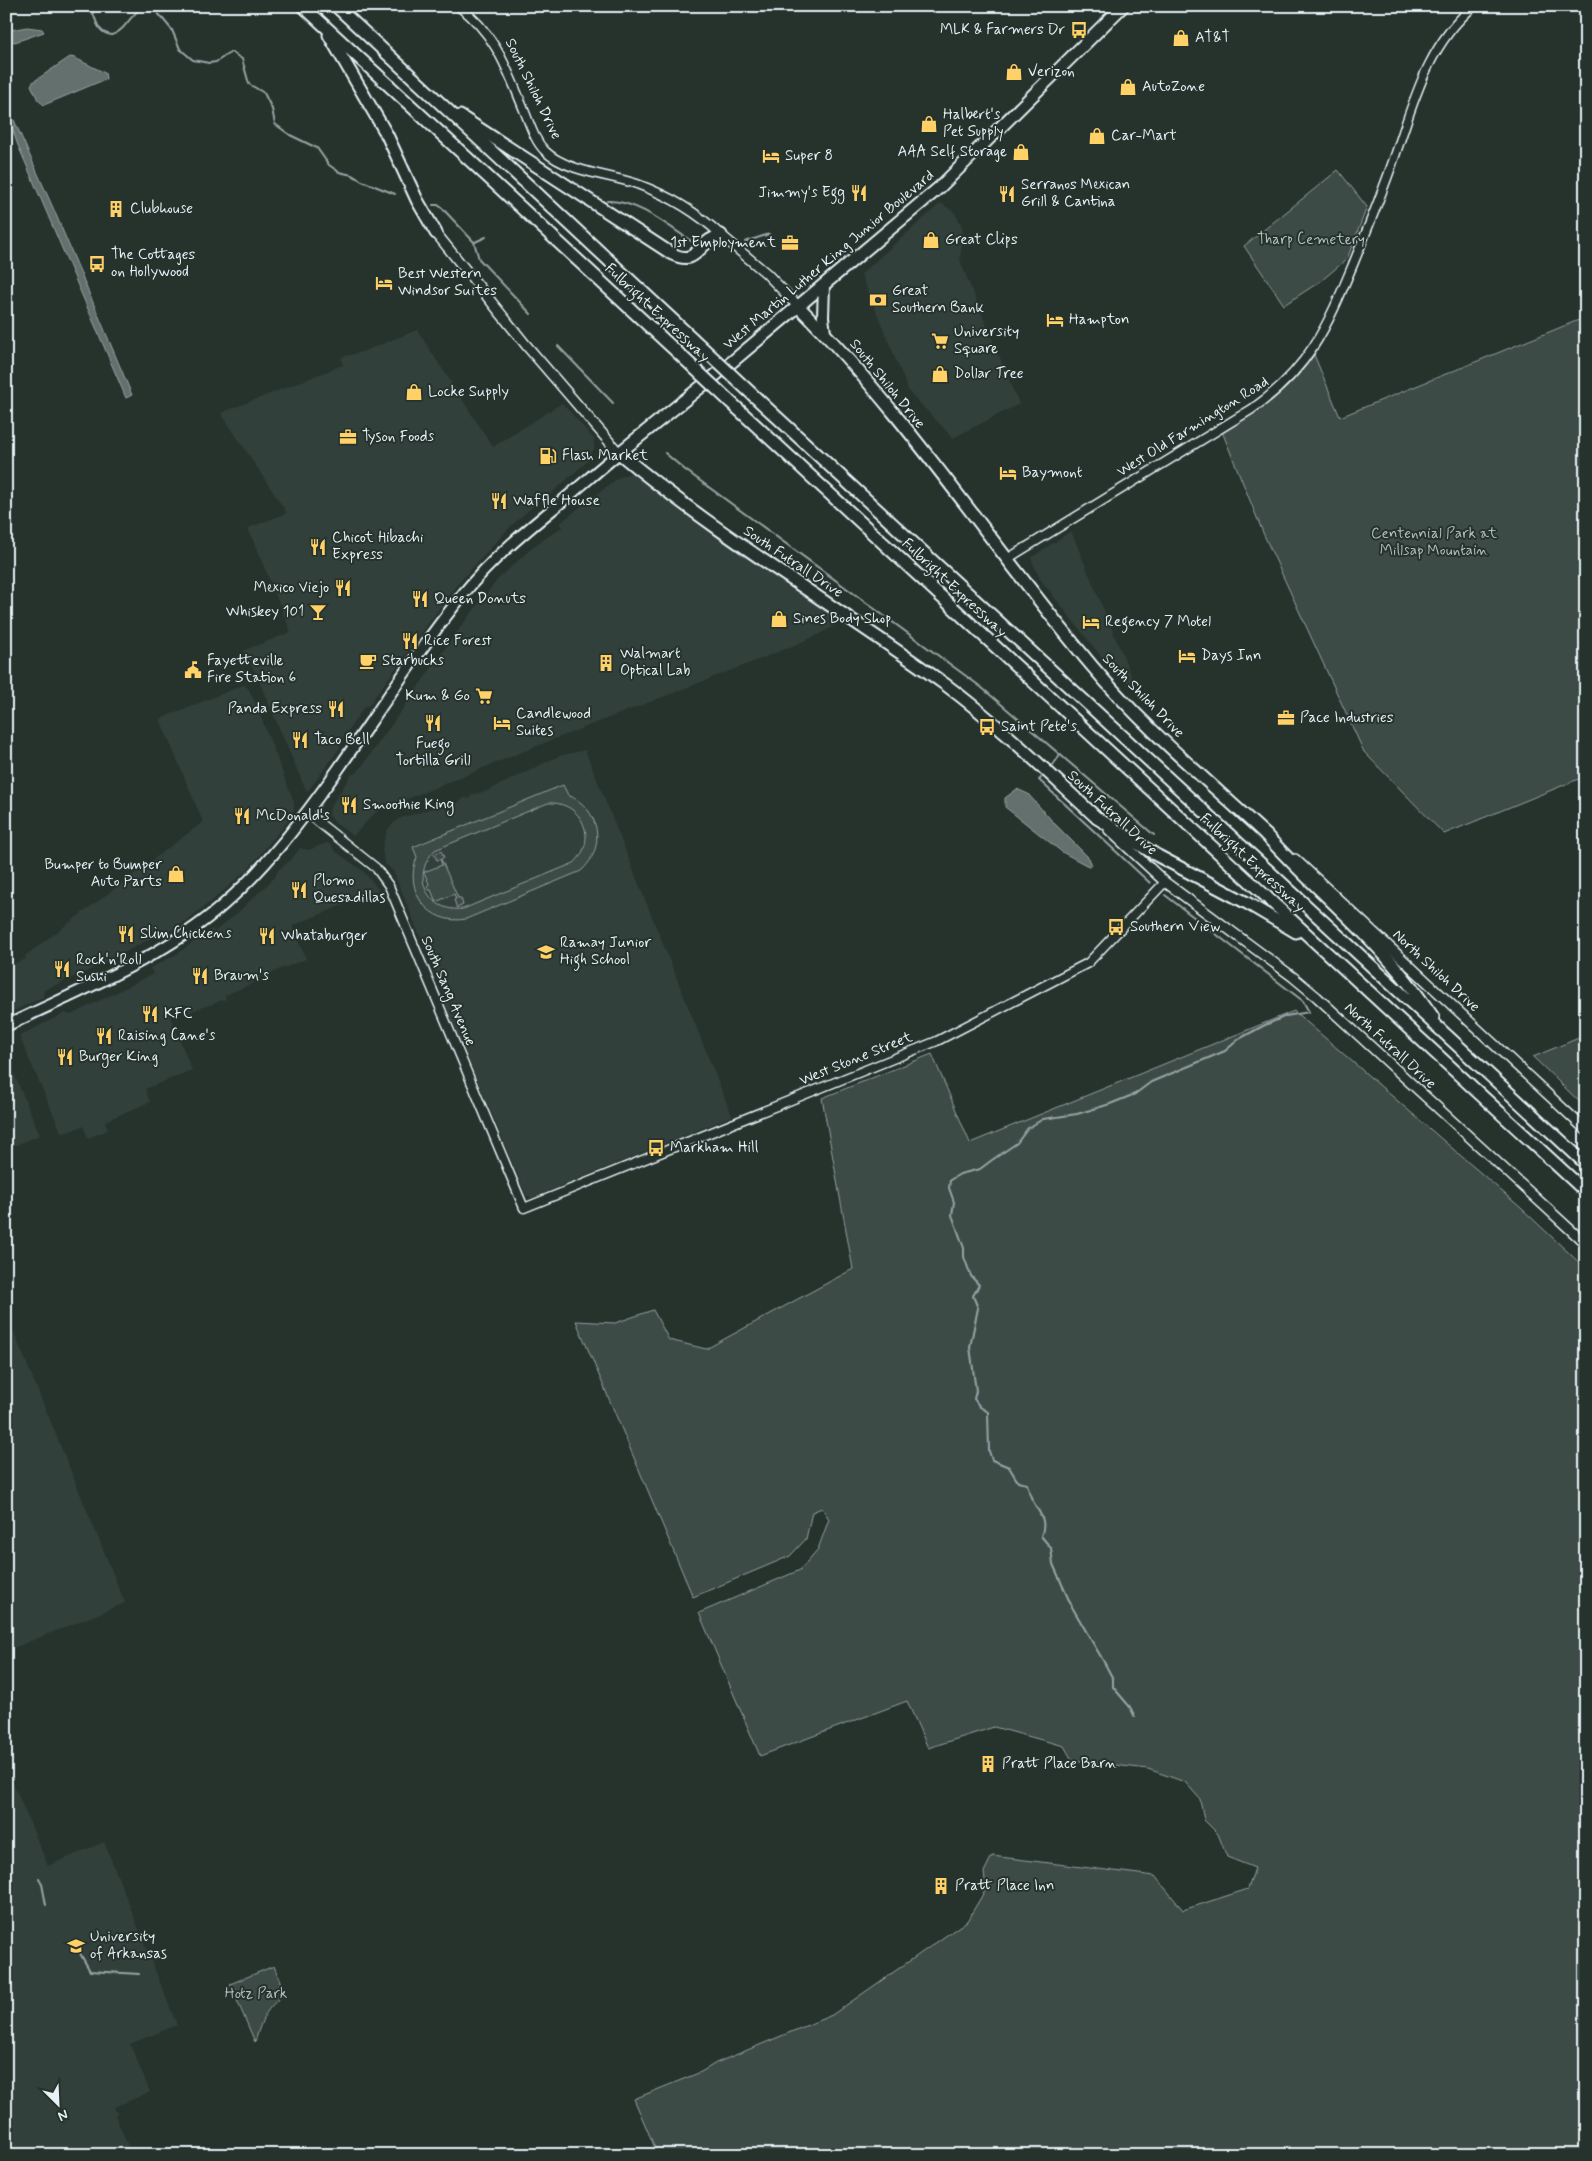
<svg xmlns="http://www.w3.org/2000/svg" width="1592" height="2161" font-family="Mynerve,sans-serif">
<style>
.built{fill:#333f3a}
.green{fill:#3e4b47;stroke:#939ea0;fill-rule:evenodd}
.water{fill:#636f6d;stroke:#98a3a5}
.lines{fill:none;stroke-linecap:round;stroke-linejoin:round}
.stream{stroke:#98a3a5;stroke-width:2}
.tertiary-casing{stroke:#e8f1f8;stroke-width:11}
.secondary-casing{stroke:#e8f1f8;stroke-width:12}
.primary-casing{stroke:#e8f1f8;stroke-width:14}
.trunk-casing{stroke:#e8f1f8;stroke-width:15}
.motorway-casing{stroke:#e8f1f8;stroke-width:15}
.tertiary{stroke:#26332d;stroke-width:8}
.secondary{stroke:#26332d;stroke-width:9}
.primary{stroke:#26332d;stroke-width:10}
.trunk{stroke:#26332d;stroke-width:11}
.motorway{stroke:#26332d;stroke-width:11}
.motorway-bridge-casing{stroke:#e8f1f8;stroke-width:15;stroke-linecap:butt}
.motorway-bridge{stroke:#26332d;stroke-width:11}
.labels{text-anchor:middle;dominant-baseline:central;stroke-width:4;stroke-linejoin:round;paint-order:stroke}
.poi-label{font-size:15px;fill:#e8f1f8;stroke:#26332d;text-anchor:start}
.street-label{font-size:15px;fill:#e8f1f8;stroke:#26332d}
.park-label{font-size:15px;fill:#b5bfc3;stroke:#26332d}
</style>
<rect width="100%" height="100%" fill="#26332d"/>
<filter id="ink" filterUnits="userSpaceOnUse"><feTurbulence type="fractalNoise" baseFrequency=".02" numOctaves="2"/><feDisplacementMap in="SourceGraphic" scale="10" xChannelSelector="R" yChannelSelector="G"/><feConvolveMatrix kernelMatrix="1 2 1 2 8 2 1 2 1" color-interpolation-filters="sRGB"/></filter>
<g filter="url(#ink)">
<g class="built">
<polygon points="941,203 954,212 961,224 963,232 960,258 962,266 1019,404 953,438 909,392 861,274"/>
<polygon points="417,330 493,447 562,403 594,439 594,449 591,453 591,458 545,499 537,496 535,498 534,505 510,527 454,588 369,705 364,707 341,741 340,748 308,791 305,788 255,672 243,651 291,632 248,528 287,513 221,413 343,365 341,357 362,352"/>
<polygon points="632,472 703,525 836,616 837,619 836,625 816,636 758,660 552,740 385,808 376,812 353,836 335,823 329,815 330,807 351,775 358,772 462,625 498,579 533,547 562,527 560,523 618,478"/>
<polygon points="1071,531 1138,692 1107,664 1040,579 1031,558"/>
<polygon points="243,685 248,688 255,702 294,802 294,810 289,820 247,870 213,900 179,926 166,933 161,933 101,965 44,990 43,997 14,1011 9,1009 6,1003 6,967 26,959 25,956 203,822 160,719"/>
<polygon points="585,750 732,1116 532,1198 526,1195 446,1006 442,989 393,871 384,863 382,848 387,830 398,819 436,807 453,806 466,797 467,799 471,798 471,795 487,791 559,756"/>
<polygon points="327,843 331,845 335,851 363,871 379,890 292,926 306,959 253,980 254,983 225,995 226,999 189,1012 185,1004 168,1012 192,1070 145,1089 150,1102 105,1121 108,1130 88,1138 83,1126 62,1134 19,1036 65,1013 71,1015 153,974 150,968 177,954 212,929 214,932 235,915 266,886 275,877 278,870 291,860 300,848 308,850"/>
<polygon points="6,1055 40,1135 6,1149"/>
<polygon points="6,1313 125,1603 6,1651"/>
<polygon points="6,1766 48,1866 104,1842 177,2025 130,2044 150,2092 114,2107 117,2114 115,2115 132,2155 6,2155"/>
</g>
<g class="green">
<polygon points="1338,170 1367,207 1347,259 1321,281 1284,305 1244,246"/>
<polygon points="1586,317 1586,776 1444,834 1364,752 1264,535 1221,429 1252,409 1312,350 1340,417"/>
<path d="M563 785 568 795C600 808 607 848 581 871L466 919C429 926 403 891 417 857L413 847ZM548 803C582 801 599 840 574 863L463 909C427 913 410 875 435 850Z"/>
<polygon points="441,851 444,857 441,859 458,898 461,898 463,905 457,908 454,900 456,899 454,894 436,902 431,890 429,890 427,886 429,884 424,872 442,865 440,859 437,860 434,854"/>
<polygon points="1294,1011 1521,1208 1586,1269 1586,2155 658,2155 634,2099 701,2072 716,2063 832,2015 967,1921 986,1889 984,1872 992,1856 1155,1876 1183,1910 1248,1889 1255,1868 1227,1857 1218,1834 1204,1820 1200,1799 1185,1782 1148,1769 1072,1760 1064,1746 994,1727 928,1748 907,1701 760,1756 699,1613 800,1570 818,1549 829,1519 822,1508 812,1512 806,1539 790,1556 693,1597 576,1321 615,1323 653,1310 669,1340 706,1349 853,1269 822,1098 932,1054 970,1143"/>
<polygon points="1586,1035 1586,1108 1533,1057"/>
<path d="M274 1966 285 1994C265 2009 262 2019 255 2042L230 1984Z"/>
</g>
<g class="water">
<polygon points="27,27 42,29 44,32 15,42 11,41 8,38 11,30"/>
<polygon points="70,57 75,58 105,73 106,79 44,105 38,100 31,85 33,82"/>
<polygon points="14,120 54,210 132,395 126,398 17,143 10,121"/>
<polygon points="1017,789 1028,794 1054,823 1089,858 1092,865 1088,866 1062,852 1005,807 1005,798"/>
</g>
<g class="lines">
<g class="stream">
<path d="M88 6C98 16 94 33 112 35 129 29 131 8 150 6"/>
<polyline points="150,6 153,7 172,30 180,49 193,60 209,63 216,62 231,52 242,59 249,84 264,93 272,109 275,124 290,135 317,148 329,165 339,172 352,175 362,181 395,194"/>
<path d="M607 201C636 199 671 228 694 243"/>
<polyline points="433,205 438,205 442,208 474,242 479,259 531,314"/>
<polyline points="475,242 486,237"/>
<polyline points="745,242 769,234"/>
<polyline points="558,346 613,403"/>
<polyline points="665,453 684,469 981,687 1154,835"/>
<polyline points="1052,766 1061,754"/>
<polyline points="1041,778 1039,780 1054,794 1150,883"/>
<path d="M1135 1717 1130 1707 1113 1687V1679L1104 1662 1072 1607 1053 1564 1051 1548 1041 1536C1047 1522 1041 1515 1034 1503 1030 1498 1029 1490 1027 1484L1018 1482 1009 1467 992 1460 989 1451 988 1412 980 1407 974 1399 976 1391 970 1347 978 1308 973 1296 979 1285 971 1276 964 1257V1248L952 1215 954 1202 949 1188 950 1180 960 1174 980 1169 992 1160 1017 1143 1028 1128 1043 1119 1077 1114 1110 1104 1135 1094 1151 1082 1225 1051 1239 1039 1263 1026 1286 1016 1309 1012 1303 1001 1165 895"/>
<polyline points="39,1878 42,1884 46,1905"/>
<polyline points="77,1948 90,1971 139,1974"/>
</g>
<g class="tertiary-casing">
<g id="tertiary">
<path d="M458 6C495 32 508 71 524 110 530 124 534 140 545 151 565 171 609 175 637 184 667 195 698 213 721 235"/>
<path d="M1007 559 1252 409C1311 368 1328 324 1354 262 1370 223 1386 184 1399 144 1416 93 1431 42 1474 6"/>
<polyline points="307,813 376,868 389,886 524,1208 937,1041 1088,963 1165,882"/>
</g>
</g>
<g class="secondary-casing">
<g id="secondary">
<polyline points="436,233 526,345 619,453"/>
<polyline points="721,235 766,273 798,306"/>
<polyline points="1109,830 1165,882 1293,977 1317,997 1586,1244"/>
<polyline points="1295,859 1586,1130"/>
</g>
</g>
<g class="primary-casing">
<g id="primary">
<polyline points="824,285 823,317 825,333"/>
<path d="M6 1026C78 991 163 958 223 905 269 865 304 817 339 768 380 709 419 649 464 593 490 561 521 535 554 508 576 490 597 471 619 453"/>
</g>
</g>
<g class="trunk-casing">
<g id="trunk">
<path d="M798 306C908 416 993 548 1092 666 1144 728 1207 780 1266 835"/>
<path d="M1097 818C1048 773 1000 725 946 685 838 607 722 539 619 453L733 361 940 187 1123 6"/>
</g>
</g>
<g class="motorway-casing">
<g id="motorway">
<polyline points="303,6 676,351"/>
<polyline points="336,6 692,338"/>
<polyline points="329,35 387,135 417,200 436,233"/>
<path d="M460 116 672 254C694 264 695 251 710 240 713 238 718 236 721 235"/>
<polyline points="754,396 1586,1164"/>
<polyline points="738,409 1586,1192"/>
<polyline points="1097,818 1158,856 1247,903 1296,932"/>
<path d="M1266 835C1309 883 1360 924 1401 974 1413 988 1423 1003 1433 1017"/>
</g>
</g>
<use href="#tertiary" class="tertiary"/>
<use href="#secondary" class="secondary"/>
<use href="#primary" class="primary"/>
<use href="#trunk" class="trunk"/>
<use href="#motorway" class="motorway"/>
<g class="motorway-bridge-casing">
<g id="motorway-bridge">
<polyline points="692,338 754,396"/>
<polyline points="676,351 738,409"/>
</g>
</g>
<use href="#motorway-bridge" class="motorway-bridge"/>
</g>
</g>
<defs>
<g id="bus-bare" transform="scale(1.35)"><path d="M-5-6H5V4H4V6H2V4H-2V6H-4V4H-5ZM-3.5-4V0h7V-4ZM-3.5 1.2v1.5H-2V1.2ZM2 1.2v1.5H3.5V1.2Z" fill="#ffd166" stroke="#26332d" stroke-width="2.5" paint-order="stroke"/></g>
<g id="shop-bare" transform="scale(1.35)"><path d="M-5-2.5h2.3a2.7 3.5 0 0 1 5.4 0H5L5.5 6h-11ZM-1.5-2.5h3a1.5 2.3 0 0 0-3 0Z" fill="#ffd166" stroke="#26332d" stroke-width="2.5" paint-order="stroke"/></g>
<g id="hotel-bare" transform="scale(1.35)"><path d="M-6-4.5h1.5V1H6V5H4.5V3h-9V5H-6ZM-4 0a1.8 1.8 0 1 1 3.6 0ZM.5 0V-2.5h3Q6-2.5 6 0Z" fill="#ffd166" stroke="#26332d" stroke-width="2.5" paint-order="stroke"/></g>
<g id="restaurant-bare" transform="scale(1.35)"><path d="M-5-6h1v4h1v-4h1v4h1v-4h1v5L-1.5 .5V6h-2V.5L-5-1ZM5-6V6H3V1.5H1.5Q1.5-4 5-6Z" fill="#ffd166" stroke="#26332d" stroke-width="2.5" paint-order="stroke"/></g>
<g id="building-bare" transform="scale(1.35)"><path d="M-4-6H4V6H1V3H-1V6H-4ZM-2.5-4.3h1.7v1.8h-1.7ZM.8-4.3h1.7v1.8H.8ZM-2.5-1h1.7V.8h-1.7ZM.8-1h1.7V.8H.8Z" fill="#ffd166" stroke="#26332d" stroke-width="2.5" paint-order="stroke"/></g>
<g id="office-bare" transform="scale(1.35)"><path d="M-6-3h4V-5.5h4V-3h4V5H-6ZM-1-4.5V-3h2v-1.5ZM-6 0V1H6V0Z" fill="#ffd166" stroke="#26332d" stroke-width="2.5" paint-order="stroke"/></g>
<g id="bank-bare" transform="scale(1.35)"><path d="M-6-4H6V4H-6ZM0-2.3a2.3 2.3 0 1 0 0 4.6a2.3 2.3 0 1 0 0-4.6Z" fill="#ffd166" stroke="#26332d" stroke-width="2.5" paint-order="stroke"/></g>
<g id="supermarket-bare" transform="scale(1.35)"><path d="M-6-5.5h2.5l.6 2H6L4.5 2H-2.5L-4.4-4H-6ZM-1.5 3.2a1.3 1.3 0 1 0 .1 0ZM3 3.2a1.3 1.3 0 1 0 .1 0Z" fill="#ffd166" stroke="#26332d" stroke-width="2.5" paint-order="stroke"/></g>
<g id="fuel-bare" transform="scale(1.35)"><path d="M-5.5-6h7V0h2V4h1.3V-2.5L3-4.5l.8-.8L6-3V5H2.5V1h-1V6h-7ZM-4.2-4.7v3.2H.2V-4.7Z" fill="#ffd166" stroke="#26332d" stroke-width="2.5" paint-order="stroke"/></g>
<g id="bar-bare" transform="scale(1.35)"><path d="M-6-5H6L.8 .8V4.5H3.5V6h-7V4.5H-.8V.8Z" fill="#ffd166" stroke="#26332d" stroke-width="2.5" paint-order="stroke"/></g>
<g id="cafe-bare" transform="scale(1.35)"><path d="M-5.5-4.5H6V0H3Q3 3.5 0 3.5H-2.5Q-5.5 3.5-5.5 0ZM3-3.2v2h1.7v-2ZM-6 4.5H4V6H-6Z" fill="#ffd166" stroke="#26332d" stroke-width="2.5" paint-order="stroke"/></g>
<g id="civic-bare" transform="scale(1.35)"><path d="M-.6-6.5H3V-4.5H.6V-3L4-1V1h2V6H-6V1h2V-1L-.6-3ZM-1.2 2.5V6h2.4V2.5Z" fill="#ffd166" stroke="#26332d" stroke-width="2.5" paint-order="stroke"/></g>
<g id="school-bare" transform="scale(1.35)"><path d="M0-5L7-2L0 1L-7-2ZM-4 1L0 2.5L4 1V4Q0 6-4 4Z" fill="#ffd166" stroke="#26332d" stroke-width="2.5" paint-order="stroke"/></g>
<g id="university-bare" transform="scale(1.35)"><path d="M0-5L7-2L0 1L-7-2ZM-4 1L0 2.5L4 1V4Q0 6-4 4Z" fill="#ffd166" stroke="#26332d" stroke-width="2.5" paint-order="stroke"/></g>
</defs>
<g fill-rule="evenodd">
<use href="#bus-bare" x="1079" y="30"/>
<use href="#shop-bare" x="1181" y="38"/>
<use href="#shop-bare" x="1014" y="72"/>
<use href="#shop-bare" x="1128" y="87"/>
<use href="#shop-bare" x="929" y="124"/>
<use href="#shop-bare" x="1097" y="136"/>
<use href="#shop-bare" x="1021" y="152"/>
<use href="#hotel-bare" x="771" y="156"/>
<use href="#restaurant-bare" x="859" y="193"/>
<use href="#restaurant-bare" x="1007" y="194"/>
<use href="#building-bare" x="116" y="209"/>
<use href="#shop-bare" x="931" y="240"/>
<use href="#office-bare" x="790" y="243"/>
<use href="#bus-bare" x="97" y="264"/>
<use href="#hotel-bare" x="384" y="283"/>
<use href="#bank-bare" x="878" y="300"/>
<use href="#hotel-bare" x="1055" y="320"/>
<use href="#supermarket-bare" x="940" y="341"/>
<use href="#shop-bare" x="940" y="374"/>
<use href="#shop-bare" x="414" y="392"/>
<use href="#office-bare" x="348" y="437"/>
<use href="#fuel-bare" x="548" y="456"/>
<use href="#hotel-bare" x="1008" y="473"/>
<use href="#restaurant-bare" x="499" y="501"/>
<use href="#restaurant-bare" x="318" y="547"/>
<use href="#restaurant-bare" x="343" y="588"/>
<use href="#restaurant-bare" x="420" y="599"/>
<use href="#bar-bare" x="318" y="612"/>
<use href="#shop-bare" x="779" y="619"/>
<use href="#hotel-bare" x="1091" y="622"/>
<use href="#restaurant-bare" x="410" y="641"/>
<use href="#hotel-bare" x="1187" y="656"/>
<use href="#cafe-bare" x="368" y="661"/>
<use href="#building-bare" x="606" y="663"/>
<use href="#civic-bare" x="193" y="670"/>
<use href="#supermarket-bare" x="484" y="696"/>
<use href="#restaurant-bare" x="336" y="709"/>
<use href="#office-bare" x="1286" y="718"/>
<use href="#restaurant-bare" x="433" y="723"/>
<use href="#hotel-bare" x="502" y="723"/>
<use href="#bus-bare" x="987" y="727"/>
<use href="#restaurant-bare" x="300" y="740"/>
<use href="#restaurant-bare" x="349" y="805"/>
<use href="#restaurant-bare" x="242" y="816"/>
<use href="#shop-bare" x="176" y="874"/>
<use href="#restaurant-bare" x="299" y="890"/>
<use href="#bus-bare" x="1116" y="927"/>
<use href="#restaurant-bare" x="126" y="934"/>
<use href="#restaurant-bare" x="267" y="936"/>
<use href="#school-bare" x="546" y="952"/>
<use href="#restaurant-bare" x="62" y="969"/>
<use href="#restaurant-bare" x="200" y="976"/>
<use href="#restaurant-bare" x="150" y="1014"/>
<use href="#restaurant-bare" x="104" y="1036"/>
<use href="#restaurant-bare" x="65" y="1057"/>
<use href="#bus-bare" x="656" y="1148"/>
<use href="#building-bare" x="988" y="1764"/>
<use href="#building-bare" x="941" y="1886"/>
<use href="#university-bare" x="76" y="1946"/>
</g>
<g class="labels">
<g class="poi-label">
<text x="1065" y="30" text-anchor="end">MLK &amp; Farmers Dr</text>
<text x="1195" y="38">AT&amp;T</text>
<text x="1028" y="72">Verizon</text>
<text x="1142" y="87">AutoZone</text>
<text x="943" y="115">Halbert's<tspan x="943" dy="17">Pet Supply</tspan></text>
<text x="1111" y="136">Car-Mart</text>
<text x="1007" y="152" text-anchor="end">AAA Self Storage</text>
<text x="785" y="156">Super 8</text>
<text x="1021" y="185">Serranos Mexican<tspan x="1021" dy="17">Grill &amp; Cantina</tspan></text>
<text x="845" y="193" text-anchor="end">Jimmy's Egg</text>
<text x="130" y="209">Clubhouse</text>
<text x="945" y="240">Great Clips</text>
<text x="776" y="243" text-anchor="end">1st Employment</text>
<text x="111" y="255">The Cottages<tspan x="111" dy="17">on Hollywood</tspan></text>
<text x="398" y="274">Best Western<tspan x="398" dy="17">Windsor Suites</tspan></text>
<text x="892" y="291">Great<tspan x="892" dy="17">Southern Bank</tspan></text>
<text x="1069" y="320">Hampton</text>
<text x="954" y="332">University<tspan x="954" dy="17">Square</tspan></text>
<text x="954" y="374">Dollar Tree</text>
<text x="428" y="392">Locke Supply</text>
<text x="362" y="437">Tyson Foods</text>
<text x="562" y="456">Flash Market</text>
<text x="1022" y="473">Baymont</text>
<text x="513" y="501">Waffle House</text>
<text x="332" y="538">Chicot Hibachi<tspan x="332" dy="17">Express</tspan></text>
<text x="329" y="588" text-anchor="end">Mexico Viejo</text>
<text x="434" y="599">Queen Donuts</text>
<text x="304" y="612" text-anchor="end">Whiskey 101</text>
<text x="793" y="619">Sines Body Shop</text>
<text x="1105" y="622">Regency 7 Motel</text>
<text x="424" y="641">Rice Forest</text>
<text x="620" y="654">Walmart<tspan x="620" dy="17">Optical Lab</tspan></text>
<text x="1201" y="656">Days Inn</text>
<text x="207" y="661">Fayetteville<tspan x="207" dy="17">Fire Station 6</tspan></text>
<text x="382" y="661">Starbucks</text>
<text x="470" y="696" text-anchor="end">Kum &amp; Go</text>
<text x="322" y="709" text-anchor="end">Panda Express</text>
<text x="516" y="714">Candlewood<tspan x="516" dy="17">Suites</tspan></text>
<text x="1300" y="718">Pace Industries</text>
<text x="1001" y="727">Saint Pete's</text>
<text x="314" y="740">Taco Bell</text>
<text x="433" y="744" text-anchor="middle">Fuego<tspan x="433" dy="17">Tortilla Grill</tspan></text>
<text x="363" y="805">Smoothie King</text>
<text x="256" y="816">McDonald's</text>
<text x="162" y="865" text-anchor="end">Bumper to Bumper<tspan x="162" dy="17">Auto Parts</tspan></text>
<text x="313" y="881">Plomo<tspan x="313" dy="17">Quesadillas</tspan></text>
<text x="1130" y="927">Southern View</text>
<text x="140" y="934">Slim Chickens</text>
<text x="281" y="936">Whataburger</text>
<text x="560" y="943">Ramay Junior<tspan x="560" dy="17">High School</tspan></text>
<text x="76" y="960">Rock'n'Roll<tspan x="76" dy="17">Sushi</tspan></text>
<text x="214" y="976">Braum's</text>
<text x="164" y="1014">KFC</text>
<text x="118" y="1036">Raising Cane's</text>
<text x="79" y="1057">Burger King</text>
<text x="670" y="1148">Markham Hill</text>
<text x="1002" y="1764">Pratt Place Barn</text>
<text x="955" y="1886">Pratt Place Inn</text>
<text x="90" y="1937">University<tspan x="90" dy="17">of Arkansas</tspan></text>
</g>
<g class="street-label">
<text transform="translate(533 89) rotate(64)">South Shiloh Drive</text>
<text transform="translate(829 260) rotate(-40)">West Martin Luther King Junior Boulevard</text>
<text transform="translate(657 313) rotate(43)">Fulbright Expressway</text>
<text transform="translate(887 384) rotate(51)">South Shiloh Drive</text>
<text transform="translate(1193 427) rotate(-32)">West Old Farmington Road</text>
<text transform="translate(793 562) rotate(34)">South Futrall Drive</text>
<text transform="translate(954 588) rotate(43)">Fulbright Expressway</text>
<text transform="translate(1143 696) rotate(46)">South Shiloh Drive</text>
<text transform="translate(1112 813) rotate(43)">South Futrall Drive</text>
<text transform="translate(1252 863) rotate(43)">Fulbright Expressway</text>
<text transform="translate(1436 971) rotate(43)">North Shiloh Drive</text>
<text transform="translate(448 991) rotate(67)">South Sang Avenue</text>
<text transform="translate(1390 1046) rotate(43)">North Futrall Drive</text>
<text transform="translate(856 1059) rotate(-22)">West Stone Street</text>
</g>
<g class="park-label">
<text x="1311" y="240">Tharp Cemetery</text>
<text x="1434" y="534">Centennial Park at<tspan x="1434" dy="17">Millsap Mountain</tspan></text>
<text x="256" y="1994">Hotz Park</text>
</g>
</g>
<rect width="1592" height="2161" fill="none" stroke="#26332d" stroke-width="25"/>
<rect x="12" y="12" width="1567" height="2136" fill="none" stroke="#e8f1f8" stroke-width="2" filter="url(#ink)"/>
<g transform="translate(58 2104) rotate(156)" stroke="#26332d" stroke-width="4" paint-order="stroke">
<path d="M0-4L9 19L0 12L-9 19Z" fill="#e8f1f8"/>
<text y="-8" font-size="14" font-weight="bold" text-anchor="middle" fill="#e8f1f8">N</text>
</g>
</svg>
